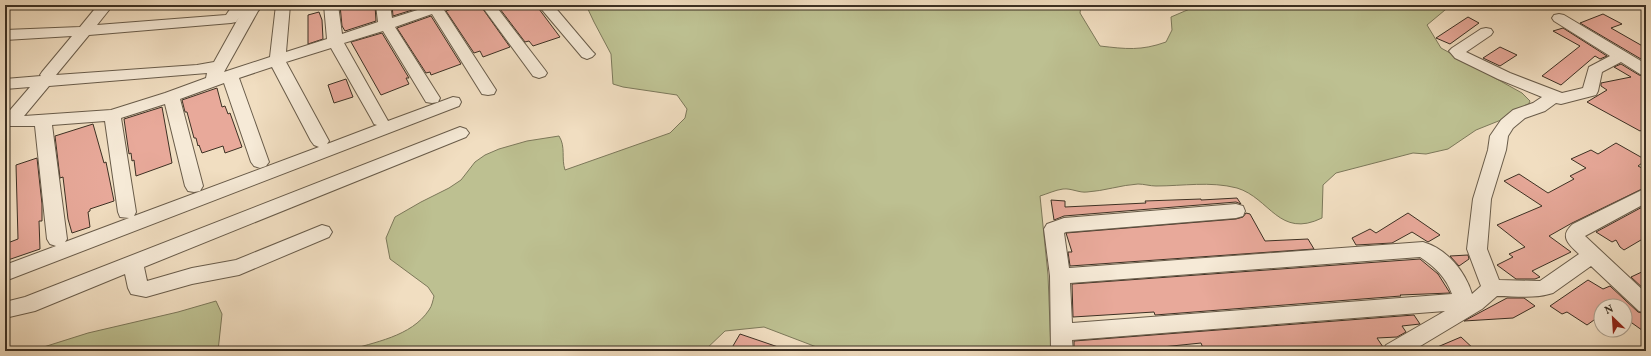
<svg xmlns="http://www.w3.org/2000/svg" width="1651" height="356" font-family="Vollkorn,serif">
<style>
.green{fill:#bdc091;stroke:#7c785a}
.building{fill:#e8a99a;stroke:#3c3023}
.lines{fill:none;stroke-linecap:round;stroke-linejoin:round}
.street-casing{stroke:#695c4a;stroke-width:2}
.street{fill:#f6ead7;fill-rule:evenodd}
</style>
<rect width="100%" height="100%" fill="#f1dec1"/>
<filter id="stains"><feTurbulence type="fractalNoise" baseFrequency=".005" numOctaves="4"/><feColorMatrix values="0 0 0 0 .2 0 0 0 0 .09 0 0 0 0 .02 0 0 0 .5 -.17"/></filter>
<radialGradient id="worn" r=".72"><stop offset=".6" stop-color="#630" stop-opacity="0"/><stop offset="1" stop-color="#630" stop-opacity=".3"/></radialGradient>
<g class="green">
<path d="M586 5H1081L1080 13 1100 46C1126 49 1141 51 1166 42L1172 30 1171 17 1199 5H1451L1427 25 1441 48 1522 93 1530 101 1526 110 1476 130 1448 149 1426 154 1413 153 1336 173 1323 185 1322 218C1279 239 1270 198 1237 188 1210 181 1183 186 1156 186 1150 186 1144 184 1138 184 1121 185 1104 191 1087 192 1079 193 1071 188 1063 189 1055 190 1047 194 1040 196L1048 275 1051 351H827L764 327 725 331 704 351H346C374 342 411 337 429 310 432 306 433 300 434 296L428 287 390 259 386 238 395 217 421 202 449 188 461 180 475 162 485 155 499 149 527 141 559 136C566 147 561 158 565 170L670 133 685 118 687 109 677 95 623 87 613 84 611 54 594 22Z"/>
<polygon points="216,301 222,314 218,351 31,351 88,333 178,312"/>
</g>
<g class="building">
<polygon points="340,5 375,5 376,21 345,31 342,26"/>
<polygon points="392,5 425,5 425,6 393,16"/>
<polygon points="463,5 480,5 510,47 483,57 480,51 474,53 446,11"/>
<polygon points="497,5 536,5 560,37 533,46 529,41 525,42"/>
<polygon points="319,12 322,20 323,39 308,44 308,15"/>
<polygon points="1603,14 1622,24 1611,28 1646,48 1646,62 1580,23"/>
<polygon points="431,16 461,64 431,75 430,72 426,73 397,28"/>
<polygon points="1468,17 1479,23 1450,44 1436,38"/>
<polygon points="1563,28 1607,56 1600,59 1595,56 1561,85 1542,76 1580,46 1553,31"/>
<polygon points="382,33 409,78 406,78 409,84 381,95 351,42"/>
<polygon points="1500,47 1517,55 1500,66 1483,58"/>
<polygon points="1621,64 1639,75 1646,77 1646,128 1640,131 1587,102 1607,90 1601,86 1601,83 1631,77 1614,67"/>
<polygon points="346,79 353,97 334,103 328,85"/>
<polygon points="217,88 222,107 225,106 228,114 230,113 242,147 225,153 223,146 202,153 199,145 198,146 196,138 194,138 187,112 185,112 182,100"/>
<polygon points="162,107 172,163 136,176 134,160 132,161 131,153 129,154 124,119"/>
<polygon points="93,124 104,163 106,162 114,201 90,209 90,211 88,212 90,227 72,233 68,219 63,177 60,178 55,136"/>
<polygon points="1616,143 1646,160 1638,166 1646,170 1646,187 1572,223 1549,236 1571,252 1532,271 1540,277 1535,279 1516,279 1497,265 1513,257 1509,254 1525,247 1497,225 1542,206 1504,181 1519,174 1548,193 1574,179 1570,176 1586,168 1571,159 1591,150 1598,154"/>
<polygon points="37,158 42,204 42,221 39,221 40,249 5,261 5,244 18,239 16,165"/>
<polygon points="1237,198 1241,204 1236,202 1064,216 1054,220 1051,200 1065,201 1065,207 1146,203 1145,201 1201,199 1201,200"/>
<polygon points="1646,205 1646,237 1624,250 1620,247 1616,240 1612,242 1596,232"/>
<polygon points="1246,213 1250,214 1265,241 1308,239 1314,249 1070,266 1068,252 1072,252 1066,233 1236,219 1243,217"/>
<polygon points="1408,213 1440,235 1428,242 1412,232 1392,243 1356,245 1352,238 1370,229 1376,233"/>
<polygon points="1468,255 1469,259 1459,266 1450,256"/>
<polygon points="1420,259 1438,274 1450,293 1400,295 1401,296 1155,315 1154,312 1073,317 1072,284"/>
<polygon points="1646,270 1646,291 1631,277"/>
<polygon points="1588,280 1603,289 1610,286 1638,312 1646,314 1646,333 1625,318 1625,306 1601,306 1601,315 1587,325 1567,312 1562,314 1550,306"/>
<polygon points="1507,298 1524,298 1535,306 1513,318 1464,321"/>
<polygon points="1414,315 1420,324 1402,326 1406,332 1397,337 1377,338 1383,347 1382,351 1221,351 1221,347 1203,348 1201,343 1123,351 1074,351 1074,341"/>
<polygon points="740,334 784,349 784,351 730,351"/>
<polygon points="1461,337 1476,351 1428,351"/>
</g>
<g class="lines">
<g class="street-casing">
<g id="street">
<path d="M98 5H113L97 25 226 15 233 5H263L258 11 224 72 270 57 276 5H290L286 52 327 39 324 5H338L342 34 378 22 376 5H390L392 18 427 7 426 5H453L451 8 444 10 496 90 494 94 488 95 482 94 432 14 395 27 440 98 438 102 432 103 426 102 383 31 344 43 388 121 453 97 459 98 461 102 459 106 5 281V265L56 246 50 244 47 239 35 126H5V116L30 87 5 89V79L41 76 40 75 42 72 72 36 5 40V30L80 27ZM239 17 214 62 197 65 56 75 89 35 231 23 236 22ZM331 48 372 120 374 124 377 125 327 144 329 141 286 62ZM272 67 311 141 314 145 319 147 134 216 136 212 121 118 165 104 185 186 188 191 194 192 200 191 203 186 180 99 224 83 251 162 254 166 260 168 266 166 269 162 239 78ZM207 73 206 78 165 93 111 110 24 116 49 86ZM105 121 118 212 120 217 129 218 65 242 67 239 52 125Z"/>
<polygon points="481,5 495,5 545,70 547,73 545,76 539,78 533,76"/>
<polygon points="538,5 553,5 592,51 595,54 592,57 587,59 582,57"/>
<path d="M1559 14 1564 15 1646 64V76L1640 74 1621 62 1602 72 1598 91 1596 95 1561 104 1556 103 1545 111 1525 118 1513 128 1508 136 1506 150 1491 199 1487 249 1499 280 1540 281 1579 254C1568 244 1559 236 1573 224L1646 188V203L1585 236 1646 293V313L1639 311 1591 266 1553 293C1535 299 1516 296 1497 296L1482 309 1412 351H1383L1386 345 1445 311 1072 340 1073 351H1051L1050 276 1044 229 1047 224 1064 218 1236 204 1243 206 1245 211 1243 216 1236 218 1066 232 1064 233 1069 268 1423 242C1447 249 1465 271 1472 294L1481 286 1467 249 1473 199 1488 150 1490 136 1501 120 1513 110 1533 103 1542 97 1498 79 1455 58 1449 51 1452 48 1481 29 1486 28 1491 29 1493 32 1491 35 1466 52 1510 73 1562 93 1583 88 1589 67 1610 56 1554 21 1552 18 1554 15ZM1420 257C1434 266 1446 277 1452 294L1072 323 1070 283Z"/>
<polygon points="460,127 466,129 469,133 466,137 144,267 147,281 192,268 236,260 322,225 329,227 332,232 329,237 239,275 192,284 146,297 131,294 128,288 125,274 35,311 5,318 5,302 25,297"/>
</g>
</g>
<use href="#street" class="street"/>
</g>
<rect width="1651" height="356" fill="none" stroke="#f1dec1" stroke-width="20"/>
<rect x="6" y="6" width="1639" height="344" fill="none" stroke="#3c3023" stroke-width="2"/>
<rect x="10" y="10" width="1631" height="336" fill="none" stroke="#3c3023"/>
<g transform="translate(1613 318) rotate(335)"><circle r="19" fill="#f6ead7" stroke="#aca08f"/>
<path d="M0-3L7 15L0 10L-7 15Z" fill="#8f2418"/>
<text y="-6" font-size="11" font-weight="bold" text-anchor="middle" fill="#3c3023">N</text>
</g>
<rect width="100%" height="100%" filter="url(#stains)"/>
<rect width="100%" height="100%" fill="url(#worn)"/>
</svg>
